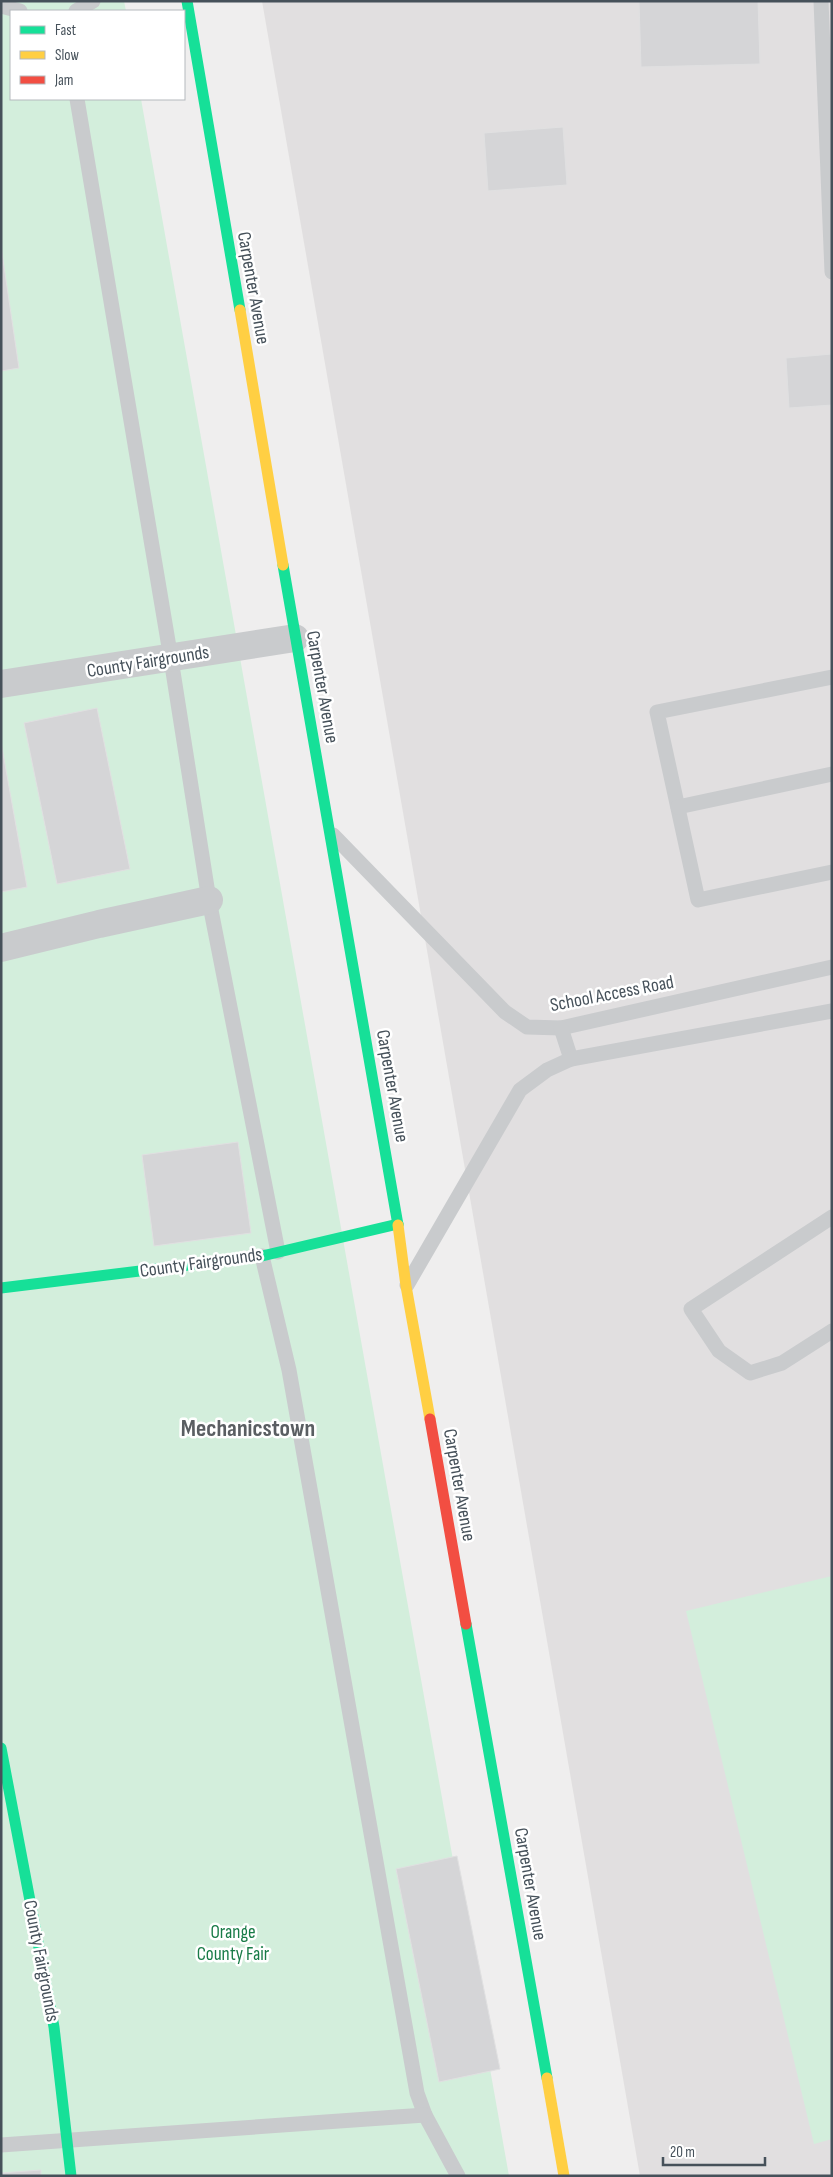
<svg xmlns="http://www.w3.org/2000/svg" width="833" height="2177" font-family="'Sofia Sans Condensed',sans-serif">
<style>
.education{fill:#e1dfe0}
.green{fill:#d3eedc}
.building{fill:#d5d5d7;stroke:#e0e0e1}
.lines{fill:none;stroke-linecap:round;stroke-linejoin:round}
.lane{stroke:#c9cbcd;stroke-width:15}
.street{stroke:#c9cbcd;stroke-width:28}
.fast{stroke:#16e098;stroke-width:11}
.slow{stroke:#ffcf43;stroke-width:11}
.jam{stroke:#f24e42;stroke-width:11}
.labels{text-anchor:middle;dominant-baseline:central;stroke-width:5;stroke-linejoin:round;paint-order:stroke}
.street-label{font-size:19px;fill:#46515a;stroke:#fff}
.park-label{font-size:19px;fill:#187b47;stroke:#fff}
.district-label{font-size:24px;font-weight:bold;fill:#5a5e62;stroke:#fff}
</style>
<rect width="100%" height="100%" fill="#efeeee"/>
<polygon class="education" points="262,1 832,1 832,2176 640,2176"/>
<g class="green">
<polygon points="1,1 124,1 126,11 11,11 11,99 141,99 509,2176 1,2176"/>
<polygon points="832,1576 832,2139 814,2144 686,1611"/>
</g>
<g class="building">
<polygon points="639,1 758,1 760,64 641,67"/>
<polygon points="563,127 567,185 488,191 484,133"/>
<polygon points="1,246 19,368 1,371"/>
<polygon points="832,354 832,405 789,408 786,358"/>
<polygon points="97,708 130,869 57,884 24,723"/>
<polygon points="1,742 27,887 1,892"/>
<polygon points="238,1142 251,1233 154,1246 142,1155"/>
<polygon points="457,1856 500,2069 439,2082 396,1869"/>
<polygon points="41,2170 41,2176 1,2176 1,2173"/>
</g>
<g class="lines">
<g class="lane">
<polyline points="821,1 832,272"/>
<polyline points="1,6 20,11"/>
<polyline points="76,11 93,1"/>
<polyline points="77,99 171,659 209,900 278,1252"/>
<polyline points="832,677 657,712 698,900 832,872"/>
<polyline points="678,807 832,774"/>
<polyline points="333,835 505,1012 527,1027 561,1028 832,967"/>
<polyline points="561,1028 571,1059"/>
<polyline points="832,1217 691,1309 719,1351 750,1373 782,1363 832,1331"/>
<polyline points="262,1256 289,1370 417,2093 425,2115 458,2176"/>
<polyline points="407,1285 520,1090 547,1070 571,1059 832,1011"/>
<polyline points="1,2145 425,2115"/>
</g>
<g class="street">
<polyline points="1,684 295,638"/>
<polyline points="1,948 99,924 209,900"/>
</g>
<g class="fast">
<polyline points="187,1 240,310"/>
<polyline points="283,565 398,1225"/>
<polyline points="1,1288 262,1256 398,1224"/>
<polyline points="466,1624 547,2078"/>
<polyline points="1,1748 54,2027 71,2176"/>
</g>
<g class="slow">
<polyline points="240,310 283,565"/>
<polyline points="398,1225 406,1286 430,1419"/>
<polyline points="547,2078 564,2176"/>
</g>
<polyline class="jam" points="430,1419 466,1624"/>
</g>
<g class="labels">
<g class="street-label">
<text transform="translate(253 288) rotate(80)">Carpenter Avenue</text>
<text transform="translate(148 662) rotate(-9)">County Fairgrounds</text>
<text transform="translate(322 687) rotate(80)">Carpenter Avenue</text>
<text transform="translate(612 994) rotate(-11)">School Access Road</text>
<text transform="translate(392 1086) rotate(80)">Carpenter Avenue</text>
<text transform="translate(201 1263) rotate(-8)">County Fairgrounds</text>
<text transform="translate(459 1485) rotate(80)">Carpenter Avenue</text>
<text transform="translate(530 1884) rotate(80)">Carpenter Avenue</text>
<text transform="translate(41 1961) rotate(79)">County Fairgrounds</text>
</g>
<g class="park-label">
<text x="233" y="1932">Orange<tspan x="233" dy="22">County Fair</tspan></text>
</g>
<g class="district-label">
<text x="248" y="1428">Mechanicstown</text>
</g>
</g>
<rect width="833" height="2177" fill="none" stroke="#46515a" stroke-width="5"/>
<rect x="10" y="10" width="175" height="90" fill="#ffffff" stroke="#b5b9bd"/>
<rect x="20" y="26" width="25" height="8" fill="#16e098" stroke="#b5b9bd"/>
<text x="55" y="35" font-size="15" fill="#46515a">Fast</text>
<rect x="20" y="51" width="25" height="8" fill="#ffcf43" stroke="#b5b9bd"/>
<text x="55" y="60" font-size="15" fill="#46515a">Slow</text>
<rect x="20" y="76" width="25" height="8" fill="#f24e42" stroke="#b5b9bd"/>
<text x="55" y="85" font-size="15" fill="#46515a">Jam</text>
<path d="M663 2157v8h102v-8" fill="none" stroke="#46515a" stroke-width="2.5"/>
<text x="670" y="2157" font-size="15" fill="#46515a" stroke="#ffffff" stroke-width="4" paint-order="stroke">20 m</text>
</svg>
